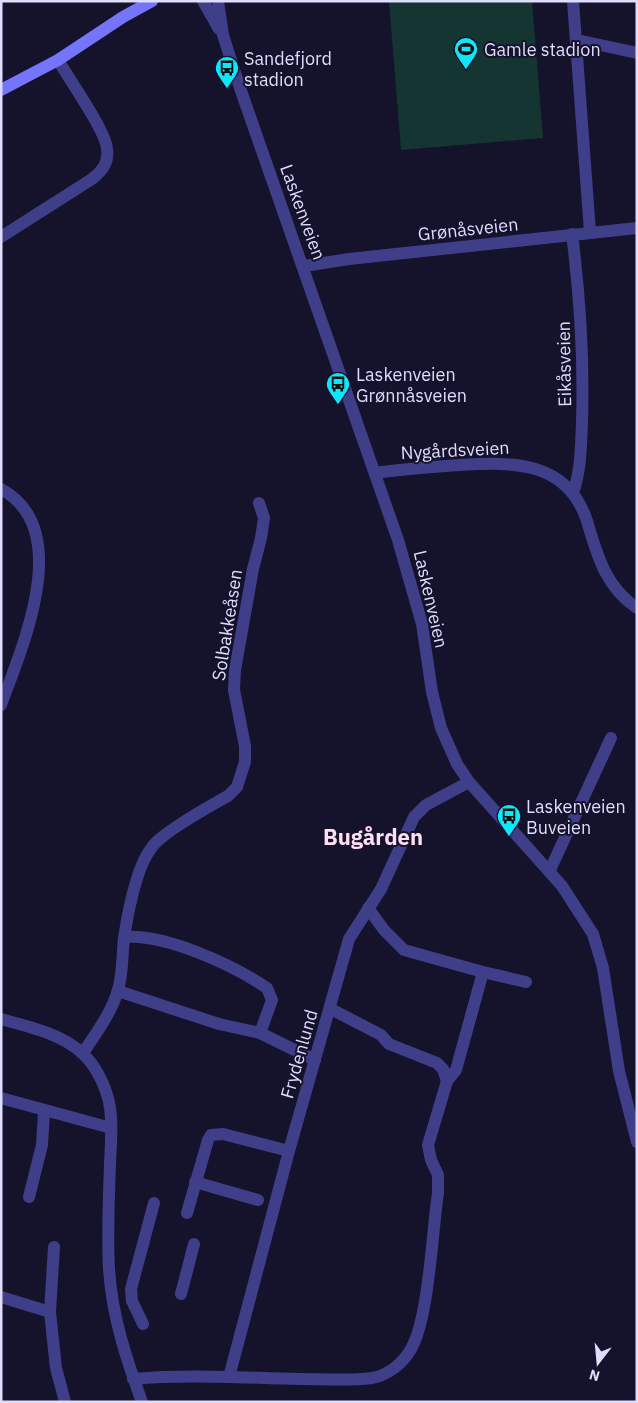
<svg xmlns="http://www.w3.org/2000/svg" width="638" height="1403" font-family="'IBM Plex Sans',sans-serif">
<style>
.green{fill:#153533}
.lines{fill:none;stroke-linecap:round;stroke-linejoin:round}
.minor{stroke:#3f3e88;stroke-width:12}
.tertiary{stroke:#3f3e88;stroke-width:12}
.secondary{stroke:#7575fc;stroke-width:12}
.labels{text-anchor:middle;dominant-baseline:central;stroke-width:4;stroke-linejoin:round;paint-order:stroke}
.poi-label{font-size:18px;fill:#dfdcfe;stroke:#15122b;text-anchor:start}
.street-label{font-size:18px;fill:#dfdcfe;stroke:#15122b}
.district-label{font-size:22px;font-weight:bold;fill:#fedef3;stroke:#15122b}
</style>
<rect width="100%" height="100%" fill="#15122b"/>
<polygon class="green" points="389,1 532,1 543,138 401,150"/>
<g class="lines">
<g class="minor">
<polyline points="573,1 590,232"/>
<polyline points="577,40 637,53"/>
<path d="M572 234C580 297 584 359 582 422 581 446 581 470 573 493"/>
<path d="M1 237 92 179C102 171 109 163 107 149 106 131 69 79 58 60"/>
<polyline points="304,266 349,259 637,228"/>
<path d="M375 473C403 469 431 467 459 465 512 462 567 460 587 521 597 554 605 587 637 608"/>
<path d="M1 489C75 529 22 647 1 705"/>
<polyline points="550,870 611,738"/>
<polyline points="368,908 384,930 404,950 483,972 526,982"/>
<path d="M125 937C166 934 233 965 267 988L272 1000 260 1033"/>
<polyline points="118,991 219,1024 260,1033 315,1060"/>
<polyline points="331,1009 381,1035 389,1044 437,1063 443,1069 447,1081"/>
<path d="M1 1019C33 1028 71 1035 92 1064 99 1074 106 1089 109 1102 113 1121 111 1143 110 1163 109 1198 107 1234 109 1269 112 1316 126 1358 142 1402"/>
<path d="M83 1053C96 1033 111 1014 118 990 123 973 122 955 124 938 128 912 136 867 152 847 163 832 210 806 228 796L237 787 245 762V746L234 690 235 670 253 569 261 538 264 518 259 503"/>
<polyline points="447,1081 456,1070 483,972"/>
<polyline points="1,1098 111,1128"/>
<polyline points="195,1182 258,1200"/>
<polyline points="29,1197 42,1145 44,1112"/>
<polyline points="187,1213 208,1140 211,1135 223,1134 289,1151"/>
<polyline points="54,1247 50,1312 56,1368 65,1402"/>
<polyline points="181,1294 194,1244"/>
<polyline points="1,1297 50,1312"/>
<polyline points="143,1324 132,1301 131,1289 154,1203"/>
<polyline points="229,1377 289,1151 349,939 381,889 414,817 426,805 469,782"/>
<path d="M133 1379C189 1374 244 1378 300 1379 324 1379 349 1381 372 1378 389 1375 403 1363 411 1349 429 1318 432 1232 438 1193V1175L431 1160 428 1145 447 1081"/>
</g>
<g class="tertiary">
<polyline points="203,1 219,29"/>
<polyline points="218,1 223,35 240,88 398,540 422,624 432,692 441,728 457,764 469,782 562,886 593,934 603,968 619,1071 637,1142"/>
</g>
<polyline class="secondary" points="1,90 58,60 123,17 152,1"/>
</g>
<defs>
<g id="stadium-pin" transform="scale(1.25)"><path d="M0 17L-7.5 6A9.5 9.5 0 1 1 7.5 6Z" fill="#0ce8fa" stroke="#15122b"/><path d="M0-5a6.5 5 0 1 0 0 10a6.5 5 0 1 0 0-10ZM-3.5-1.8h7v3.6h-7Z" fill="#111"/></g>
<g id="bus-pin" transform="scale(1.25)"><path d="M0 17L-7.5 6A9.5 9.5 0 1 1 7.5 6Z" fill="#0ce8fa" stroke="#15122b"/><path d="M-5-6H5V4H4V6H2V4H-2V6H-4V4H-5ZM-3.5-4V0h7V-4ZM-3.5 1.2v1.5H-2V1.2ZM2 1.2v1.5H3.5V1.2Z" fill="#111"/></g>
</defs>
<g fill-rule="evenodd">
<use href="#stadium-pin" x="466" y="49"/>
<use href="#bus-pin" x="227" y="68"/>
<use href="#bus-pin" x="338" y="384"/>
<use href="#bus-pin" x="509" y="816"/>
</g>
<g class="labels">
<g class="poi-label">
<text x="484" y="49">Gamle stadion</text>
<text x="244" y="58">Sandefjord<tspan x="244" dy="21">stadion</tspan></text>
<text x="356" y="374">Laskenveien<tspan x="356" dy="21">Grønnåsveien</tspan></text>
<text x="526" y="806">Laskenveien<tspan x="526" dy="21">Buveien</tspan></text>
</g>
<g class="street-label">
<text transform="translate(303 212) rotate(70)">Laskenveien</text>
<text transform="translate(468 229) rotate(-6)">Grønåsveien</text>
<text transform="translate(564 364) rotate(-91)">Eikåsveien</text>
<text transform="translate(455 450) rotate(-3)">Nygårdsveien</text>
<text transform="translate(431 599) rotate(77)">Laskenveien</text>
<text transform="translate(227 625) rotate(-81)">Solbakkeåsen</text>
<text transform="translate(299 1054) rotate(-74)">Frydenlund</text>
</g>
<g class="district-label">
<text x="373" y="836">Bugården</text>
</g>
</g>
<rect width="638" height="1403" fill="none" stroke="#dfdcfe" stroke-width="5"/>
<g transform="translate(598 1363) rotate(196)" stroke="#15122b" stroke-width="4" paint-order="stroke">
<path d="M0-4L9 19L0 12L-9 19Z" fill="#dfdcfe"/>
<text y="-8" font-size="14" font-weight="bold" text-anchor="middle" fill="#dfdcfe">N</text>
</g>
</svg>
